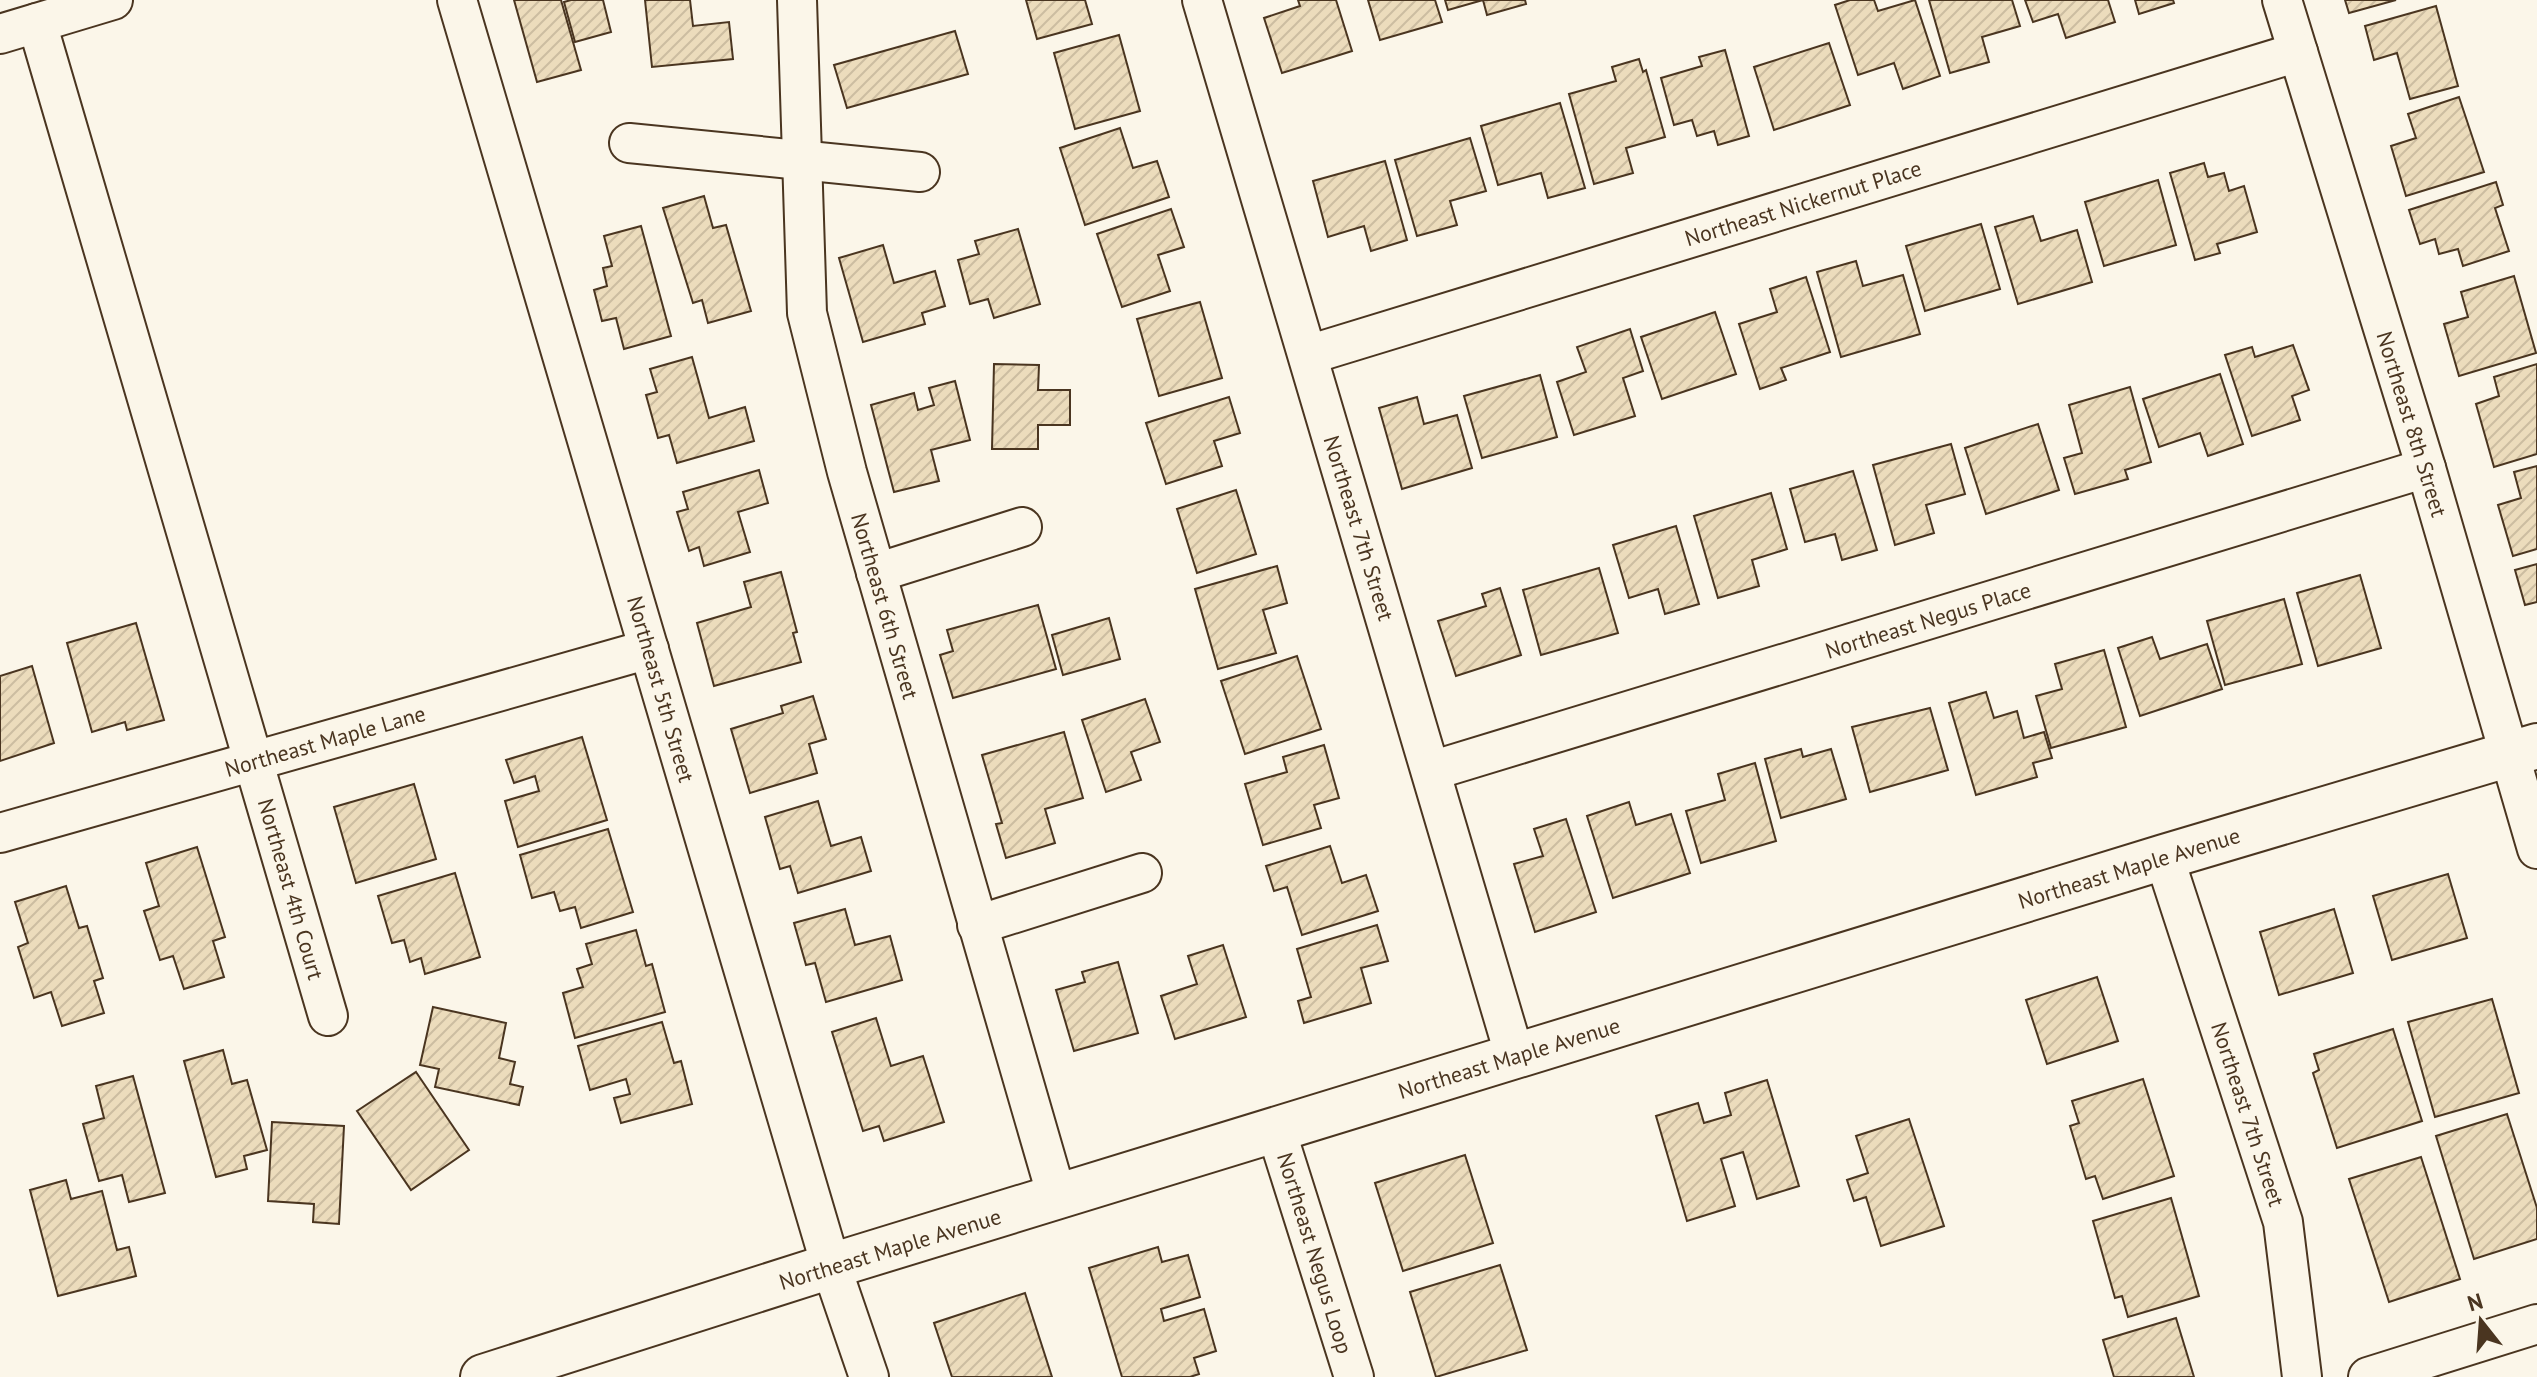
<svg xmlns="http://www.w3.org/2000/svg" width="2537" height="1377" font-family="'PT Sans',sans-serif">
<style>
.building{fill:url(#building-hatch);stroke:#4a3520;stroke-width:2}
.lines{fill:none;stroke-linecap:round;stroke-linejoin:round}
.minor-casing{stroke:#4a3520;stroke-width:42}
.major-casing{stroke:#4a3520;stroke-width:48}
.minor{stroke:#fbf6e9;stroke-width:38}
.major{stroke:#fbf6e9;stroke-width:44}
.labels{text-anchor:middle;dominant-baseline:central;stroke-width:6;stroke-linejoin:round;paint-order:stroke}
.street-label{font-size:22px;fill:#4a3520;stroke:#fbf6e9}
</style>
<defs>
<pattern id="building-hatch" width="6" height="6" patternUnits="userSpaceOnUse" patternTransform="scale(2)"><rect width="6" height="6" fill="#ecdcbc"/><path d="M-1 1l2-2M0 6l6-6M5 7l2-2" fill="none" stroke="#ccbda1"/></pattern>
</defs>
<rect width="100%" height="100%" fill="#fbf6e9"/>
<g class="building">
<polygon points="514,0 561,0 581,70 537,82"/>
<polygon points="571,0 603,0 611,32 575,42 564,2"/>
<polygon points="645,0 690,0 693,26 729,22 733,59 652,67"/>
<polygon points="1026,0 1085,0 1092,24 1037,39"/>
<polygon points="1298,0 1336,0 1352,51 1282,73 1264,18 1300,6"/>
<polygon points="1368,0 1435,0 1442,22 1380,40"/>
<polygon points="1445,0 1525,0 1526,4 1487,15 1483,0 1448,10"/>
<polygon points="1850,0 1874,0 1878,11 1915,0 1940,76 1903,89 1894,63 1858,75 1835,5"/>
<polygon points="1929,0 2012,0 2020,26 1982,37 1989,62 1950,73"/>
<polygon points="2025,0 2108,0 2115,22 2066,38 2058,14 2033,22"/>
<polygon points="2135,0 2173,0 2174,3 2139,14"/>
<polygon points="2345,0 2396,0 2349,13"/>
<polygon points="2436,6 2458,86 2410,99 2397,53 2374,60 2365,26"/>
<polygon points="955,31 968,74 847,108 834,65"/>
<polygon points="1119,35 1140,111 1075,129 1054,53"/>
<polygon points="1829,43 1850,105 1774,130 1754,67"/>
<polygon points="1725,50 1749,136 1718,145 1714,131 1697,136 1692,120 1674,125 1661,78 1702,66 1699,57"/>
<polygon points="1639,59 1643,72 1646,70 1665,137 1626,148 1633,173 1594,184 1569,94 1616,81 1612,67"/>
<polygon points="2459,97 2484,172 2406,196 2391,146 2416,138 2408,114"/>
<polygon points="1560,103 1585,188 1548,198 1541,173 1498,185 1481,126"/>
<polygon points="1120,128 1133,168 1157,161 1169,197 1085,225 1060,148"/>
<polygon points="1470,138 1486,191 1450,201 1457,225 1417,236 1395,160"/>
<polygon points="1385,161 1407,240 1371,251 1364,226 1328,237 1313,181"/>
<polygon points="2204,163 2208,177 2224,173 2229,191 2244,186 2257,232 2217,244 2220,253 2195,260 2170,173"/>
<polygon points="2158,180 2176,245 2104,266 2085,202"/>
<polygon points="2496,182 2503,205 2495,208 2509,251 2463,266 2458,249 2439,254 2435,239 2420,244 2409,210"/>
<polygon points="704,196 713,228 726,225 751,311 708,323 702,300 693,303 663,208"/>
<polygon points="1171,209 1184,247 1158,255 1170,291 1122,307 1097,234"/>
<polygon points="2033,216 2041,241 2077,230 2092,282 2018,304 1995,227"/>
<polygon points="1981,224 2000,289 1925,311 1906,246"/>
<polygon points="641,226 671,336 624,349 616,318 602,321 594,290 607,286 603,268 612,266 604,236"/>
<polygon points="1018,229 1040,304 994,318 988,299 970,304 958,260 979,254 975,241"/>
<polygon points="883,245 894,283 935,271 945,306 922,313 925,324 863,342 839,258"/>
<polygon points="1856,261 1863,286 1903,275 1920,334 1841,357 1817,272"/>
<polygon points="2514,276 2536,353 2459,376 2444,324 2468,317 2461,292"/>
<polygon points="1806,277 1830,352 1781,368 1786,380 1760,389 1739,324 1777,312 1770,289"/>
<polygon points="1200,302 1222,378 1159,396 1137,319"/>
<polygon points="1715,312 1736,374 1662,399 1641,337"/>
<polygon points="1630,329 1643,371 1623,378 1635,416 1574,435 1557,382 1586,372 1577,347"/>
<polygon points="2293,345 2309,390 2292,396 2300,420 2252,436 2225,355 2252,347 2255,357"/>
<polygon points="692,357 709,418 745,407 754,441 677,463 669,435 658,438 646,395 657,392 650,369"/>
<polygon points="994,364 1039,365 1038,390 1070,390 1070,425 1038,425 1038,449 992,449"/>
<polygon points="2537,364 2537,454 2494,467 2476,404 2499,396 2494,377"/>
<polygon points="2220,374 2243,444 2208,456 2200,433 2159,447 2143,399"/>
<polygon points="1540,375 1557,437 1482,458 1464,396"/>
<polygon points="955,381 970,440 931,450 939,481 894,492 871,405 914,393 918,410 934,405 929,388"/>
<polygon points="2130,387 2151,462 2125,470 2128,479 2075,494 2064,458 2082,453 2069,405"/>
<polygon points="1229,397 1240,433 1214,441 1222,466 1166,484 1146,423"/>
<polygon points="1417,397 1424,424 1457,415 1472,468 1402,489 1379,408"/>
<polygon points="2038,424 2059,490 1986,514 1965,448"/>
<polygon points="1951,444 1965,494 1926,505 1934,533 1895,545 1873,465"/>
<polygon points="2537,466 2537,549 2513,556 2498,505 2521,498 2514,472"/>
<polygon points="759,470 768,503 738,512 750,552 704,566 699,547 689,551 677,512 688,509 683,492"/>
<polygon points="1853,471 1877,550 1842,560 1835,534 1805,542 1790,489"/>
<polygon points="1236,490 1256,554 1197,573 1177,509"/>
<polygon points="1771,493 1787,549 1752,560 1759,586 1718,598 1694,516"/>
<polygon points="1676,526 1699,604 1665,614 1658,589 1629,598 1613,545"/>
<polygon points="2537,564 2537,602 2525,605 2515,570"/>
<polygon points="1277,566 1287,603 1263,610 1276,653 1218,669 1195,589"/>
<polygon points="1599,568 1618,633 1541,655 1523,590"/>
<polygon points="781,572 797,632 793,633 801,662 714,686 697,623 751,607 744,582"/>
<polygon points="2360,575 2381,648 2318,666 2297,593"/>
<polygon points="1500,588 1521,655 1456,676 1438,621 1486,606 1482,594"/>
<polygon points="2284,599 2302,664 2225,685 2207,621"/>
<polygon points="1038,605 1056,669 953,698 940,655 953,651 947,630"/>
<polygon points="1109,618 1120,659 1063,675 1052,635"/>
<polygon points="136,623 164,720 127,730 125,722 92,732 67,643"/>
<polygon points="2152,637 2160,659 2207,644 2222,689 2140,716 2118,648"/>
<polygon points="2104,650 2126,727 2051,748 2036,696 2062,689 2055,664"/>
<polygon points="1297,656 1321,729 1245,754 1221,681"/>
<polygon points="32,666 54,743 0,761 0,676"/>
<polygon points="1986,692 1994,718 2017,711 2024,738 2044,732 2052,758 2033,763 2037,777 1976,795 1949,703"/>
<polygon points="813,696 826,739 809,744 817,773 750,793 731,729 783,713 781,706"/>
<polygon points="1145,699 1160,742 1131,752 1141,780 1106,792 1082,720"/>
<polygon points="1930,708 1948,770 1870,792 1852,727"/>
<polygon points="1064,732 1083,798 1045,809 1055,843 1006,858 996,824 1002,823 982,755"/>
<polygon points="582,737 607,820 518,847 505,801 539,791 535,776 514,783 506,760"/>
<polygon points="1324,745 1339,798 1314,805 1321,828 1263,845 1245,784 1287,772 1283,757"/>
<polygon points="1801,749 1803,757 1831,749 1846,799 1781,818 1765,759"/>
<polygon points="1755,763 1776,841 1701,863 1686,811 1725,800 1718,774"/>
<polygon points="414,784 436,859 356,883 334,807"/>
<polygon points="818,801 831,846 861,837 871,871 798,893 790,866 780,869 765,817"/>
<polygon points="1629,802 1636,825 1671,814 1690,873 1613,898 1587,816"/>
<polygon points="1566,819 1596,912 1535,932 1514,864 1543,856 1534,829"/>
<polygon points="608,829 633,912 581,928 575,907 560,911 554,892 532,898 520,855"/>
<polygon points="1330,846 1342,883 1366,875 1378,911 1302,935 1287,887 1274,891 1266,866"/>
<polygon points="197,847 225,937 213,941 224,977 184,989 173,956 160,960 144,911 159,906 146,863"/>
<polygon points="455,873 480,957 425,974 421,958 410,962 404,940 392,943 378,896"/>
<polygon points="2448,874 2467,938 2392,960 2373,896"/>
<polygon points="66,886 79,928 87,926 103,978 94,981 104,1013 62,1026 51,992 34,998 18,947 28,943 15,902"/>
<polygon points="845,909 855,945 890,936 902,980 826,1002 815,963 806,965 794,923"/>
<polygon points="2334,909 2353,973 2279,995 2260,932"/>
<polygon points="1377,925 1388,961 1361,968 1371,1003 1304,1023 1298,1001 1311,997 1297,949"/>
<polygon points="636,930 646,966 652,964 665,1012 575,1038 563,993 583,987 577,969 592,964 586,944"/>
<polygon points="1223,945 1246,1017 1175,1039 1161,996 1197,984 1188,956"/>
<polygon points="1118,962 1138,1033 1074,1051 1056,990 1085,982 1082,972"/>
<polygon points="2097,977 2118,1041 2047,1064 2026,1000"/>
<polygon points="2492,999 2519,1093 2435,1117 2408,1022"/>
<polygon points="433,1007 506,1023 499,1058 515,1062 510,1084 523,1087 519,1105 435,1087 439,1069 420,1065"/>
<polygon points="876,1018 891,1066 923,1056 944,1122 884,1141 879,1126 863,1131 832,1032"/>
<polygon points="662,1022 674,1063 681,1061 692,1104 621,1123 614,1098 630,1094 626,1079 590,1090 578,1046"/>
<polygon points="2393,1029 2422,1121 2337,1148 2313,1073 2319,1070 2314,1054"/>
<polygon points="223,1050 232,1084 247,1080 267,1150 244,1156 247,1169 216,1177 184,1061"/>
<polygon points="416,1072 469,1150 411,1190 357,1111"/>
<polygon points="133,1076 165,1193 129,1202 122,1175 99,1181 83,1124 104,1118 96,1086"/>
<polygon points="2143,1079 2174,1176 2103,1199 2095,1176 2086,1179 2070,1126 2079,1123 2072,1101"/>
<polygon points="1767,1080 1799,1186 1757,1199 1743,1152 1721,1159 1735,1206 1687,1221 1656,1116 1698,1103 1704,1123 1731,1115 1725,1093"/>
<polygon points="2507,1114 2537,1208 2537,1239 2474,1259 2436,1136"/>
<polygon points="1909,1119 1944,1226 1881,1246 1866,1197 1854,1201 1847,1180 1868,1173 1856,1136"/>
<polygon points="272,1122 344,1126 339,1224 313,1222 314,1204 268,1201"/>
<polygon points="1465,1155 1493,1243 1403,1271 1375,1183"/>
<polygon points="2421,1157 2460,1279 2389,1302 2349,1179"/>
<polygon points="66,1180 71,1199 102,1191 117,1250 129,1247 136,1276 58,1296 30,1190"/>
<polygon points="2171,1198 2199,1296 2128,1317 2122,1296 2115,1298 2093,1221"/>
<polygon points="1158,1247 1162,1262 1188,1255 1200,1297 1161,1309 1164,1321 1204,1309 1216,1351 1194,1358 1199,1374 1190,1377 1122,1377 1089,1268"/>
<polygon points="1500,1265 1527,1350 1436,1377 1410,1292"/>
<polygon points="1025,1293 1052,1377 952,1377 934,1323"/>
<polygon points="2176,1318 2194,1377 2114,1377 2103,1340"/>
</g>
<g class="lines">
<g class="minor-casing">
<g id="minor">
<polyline points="457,0 831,1266 869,1377"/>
<polyline points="797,0 807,313 847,472 1057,1197"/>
<polyline points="1202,0 1515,1057"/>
<polyline points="2282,0 2426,468 2537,849"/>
<polyline points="37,23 328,1016"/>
<polyline points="0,34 113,0"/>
<polyline points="629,143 920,172"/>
<polyline points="1308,355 2298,52"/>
<polyline points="876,573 1022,527"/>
<polyline points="1431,771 2426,468"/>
<polyline points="0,833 649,649"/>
<polyline points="2164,857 2283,1222 2302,1377"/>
<polyline points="977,925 1142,873"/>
<polyline points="1276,1130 1354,1377"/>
<polyline points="2368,1377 2537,1324"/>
</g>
</g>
<g class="major-casing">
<polyline id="major" points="483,1377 831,1266 2164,857 2537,746"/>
</g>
<use href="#minor" class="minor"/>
<use href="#major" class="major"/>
</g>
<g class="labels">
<g class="street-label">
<text transform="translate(1803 203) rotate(-17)">Northeast Nickernut Place</text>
<text transform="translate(2412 424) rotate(73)">Northeast 8th Street</text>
<text transform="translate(1359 528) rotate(73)">Northeast 7th Street</text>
<text transform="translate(885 606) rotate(74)">Northeast 6th Street</text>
<text transform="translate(1928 620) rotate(-17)">Northeast Negus Place</text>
<text transform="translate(661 689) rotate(74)">Northeast 5th Street</text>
<text transform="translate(325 741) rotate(-16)">Northeast Maple Lane</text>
<text transform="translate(2129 868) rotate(-17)">Northeast Maple Avenue</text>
<text transform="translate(291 889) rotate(74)">Northeast 4th Court</text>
<text transform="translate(1509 1058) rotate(-17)">Northeast Maple Avenue</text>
<text transform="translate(2248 1114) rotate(72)">Northeast 7th Street</text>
<text transform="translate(890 1249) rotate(-17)">Northeast Maple Avenue</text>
<text transform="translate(1315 1253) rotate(73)">Northeast Negus Loop</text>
</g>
</g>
<g transform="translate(2481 1321) rotate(343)" stroke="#fbf6e9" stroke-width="6" paint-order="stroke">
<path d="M0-6L14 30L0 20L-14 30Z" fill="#4a3520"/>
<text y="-12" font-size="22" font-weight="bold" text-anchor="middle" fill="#4a3520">N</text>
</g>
</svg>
